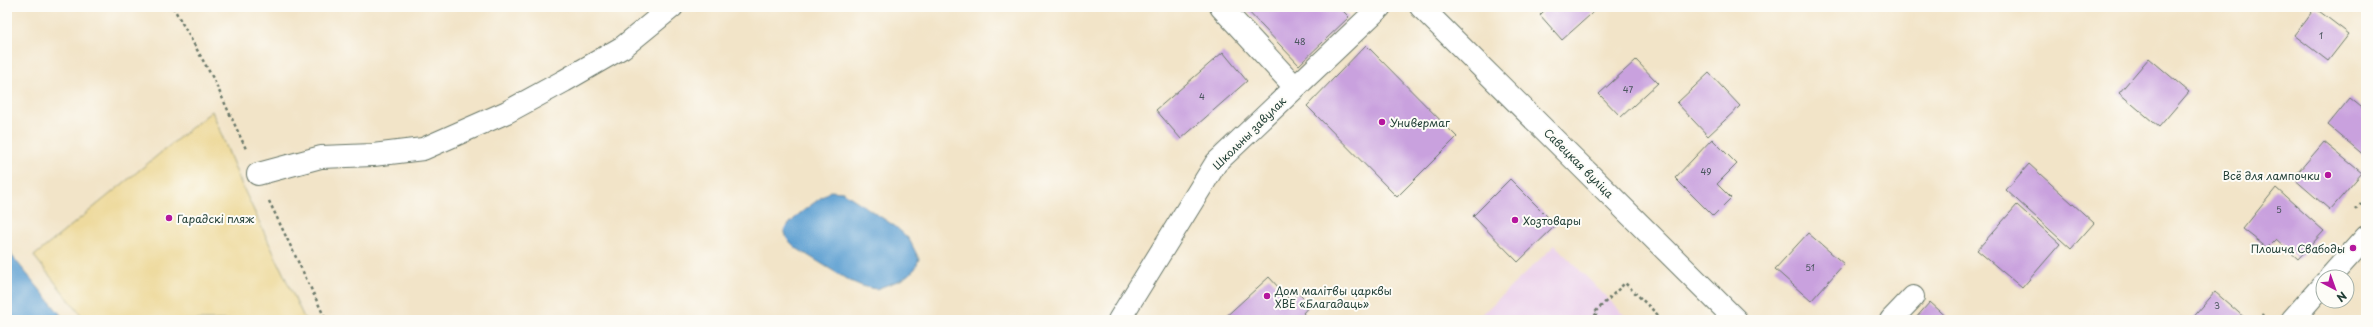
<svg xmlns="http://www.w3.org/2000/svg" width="2373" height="327" font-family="'Playpen Sans',sans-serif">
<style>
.built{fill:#ebd1eb}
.sand{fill:#eeda9e;stroke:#868c69}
.water{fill:#5fa0d2;stroke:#3f6e83}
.building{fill:#c9a1de}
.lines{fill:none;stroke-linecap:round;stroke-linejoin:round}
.minor-casing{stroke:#697768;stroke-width:24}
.path{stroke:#697768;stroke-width:2.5;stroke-dasharray:3 3;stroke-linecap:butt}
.minor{stroke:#fff;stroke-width:22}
.poi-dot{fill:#b5179e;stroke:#fdfcf7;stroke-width:1.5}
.labels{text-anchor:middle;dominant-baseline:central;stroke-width:4;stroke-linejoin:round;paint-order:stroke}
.number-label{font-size:9px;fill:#4a565e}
.poi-label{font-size:11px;fill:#1f3d34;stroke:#fdfcf7;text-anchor:start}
.street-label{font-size:11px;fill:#1f3d34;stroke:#fdfcf7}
</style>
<rect width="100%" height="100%" fill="#fdfcf7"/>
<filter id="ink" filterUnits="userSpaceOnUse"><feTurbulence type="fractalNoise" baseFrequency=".025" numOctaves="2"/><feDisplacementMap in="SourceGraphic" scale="8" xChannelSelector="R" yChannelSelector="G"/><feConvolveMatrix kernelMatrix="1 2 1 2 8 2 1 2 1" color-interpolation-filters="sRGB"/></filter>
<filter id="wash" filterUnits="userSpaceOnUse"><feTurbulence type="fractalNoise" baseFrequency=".012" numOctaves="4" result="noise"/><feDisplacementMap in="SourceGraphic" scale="16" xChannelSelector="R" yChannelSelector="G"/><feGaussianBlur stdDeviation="0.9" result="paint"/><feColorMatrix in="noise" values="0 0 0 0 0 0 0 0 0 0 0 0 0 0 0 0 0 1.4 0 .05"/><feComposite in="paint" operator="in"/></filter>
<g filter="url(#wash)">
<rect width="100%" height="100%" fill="#f2e4c8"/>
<polygon class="built" points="1555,245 1629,320 1476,320"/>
<polygon class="sand" points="212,111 241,183 305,320 85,320 34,256"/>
<g class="water">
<polygon points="830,191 843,192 896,227 909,239 919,259 915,269 903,279 876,289 862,286 848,280 796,248 787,239 784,229 799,214"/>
<polygon points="7,237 12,256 65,320 7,320"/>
</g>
<g id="blocks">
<g class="building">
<polygon points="1244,7 1339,7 1349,17 1299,65"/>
<polygon points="1548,7 1599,7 1562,40 1540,15"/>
<polygon points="2315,8 2349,34 2328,61 2294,35"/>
<polygon points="1366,45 1457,137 1397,197 1307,106"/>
<polygon points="1223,52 1247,81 1181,139 1156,110"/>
<polygon points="2149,58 2189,92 2159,127 2119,93"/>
<polygon points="1636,60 1658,83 1621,117 1599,94"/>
<polygon points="1709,73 1740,106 1708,136 1677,103"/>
<polygon points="2350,98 2366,111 2366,157 2328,125"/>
<polygon points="1712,139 1737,164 1717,184 1731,198 1713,216 1675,178"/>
<polygon points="2324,142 2362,173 2330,210 2293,178"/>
<polygon points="2029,164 2094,223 2071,249 2006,190"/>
<polygon points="1510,179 1556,225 1518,262 1473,216"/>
<polygon points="2276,188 2324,231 2298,259 2276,239 2267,248 2243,229"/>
<polygon points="2017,205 2060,244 2022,288 1977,250"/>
<polygon points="1808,233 1844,264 1811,301 1775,269"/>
<polygon points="1269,277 1290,300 1298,293 1310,305 1303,313 1309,320 1222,320"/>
<polygon points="2215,292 2246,319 2245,320 2191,320"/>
<polygon points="1930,302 1950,320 1914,320"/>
</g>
</g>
</g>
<g filter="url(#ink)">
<use href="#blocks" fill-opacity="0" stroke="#697768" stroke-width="1"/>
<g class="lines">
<g class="minor-casing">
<g id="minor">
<polyline points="1221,7 1295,87"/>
<polyline points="1421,7 1736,320"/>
<polyline points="258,174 321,157 373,155 423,149 507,112 564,81 623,47 672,7"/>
<polyline points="2330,277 2366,237"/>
<polyline points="1119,320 1216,163 1380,7"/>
<polyline points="1891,320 1913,297"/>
<polyline points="2292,320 2323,285"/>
</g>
</g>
<g class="path">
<polyline points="173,7 214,80 246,149"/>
<polyline points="269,201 326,320"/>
<polyline points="2356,210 2366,198"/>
<polyline points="1601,320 1594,313 1625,283 1660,317 1656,320"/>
<polyline points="2259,320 2264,314"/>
</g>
<use href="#minor" class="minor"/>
</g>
</g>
<g class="poi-dot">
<circle cx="1382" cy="122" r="4"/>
<circle cx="2328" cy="175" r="4"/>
<circle cx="169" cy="218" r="4"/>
<circle cx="1515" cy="220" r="4"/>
<circle cx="2353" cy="248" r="4"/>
<circle cx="1267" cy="296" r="4"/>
</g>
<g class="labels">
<g class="number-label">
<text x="2321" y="35">1</text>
<text x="1300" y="41">48</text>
<text x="1628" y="89">47</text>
<text x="1202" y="96">4</text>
<text x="1706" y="171">49</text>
<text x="2279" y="209">5</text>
<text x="1810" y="267">51</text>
<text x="2217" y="305">3</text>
</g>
<g class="poi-label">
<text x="1390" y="122">Универмаг</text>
<text x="2320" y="175" text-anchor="end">Всё для лампочки</text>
<text x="177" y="218">Гарадскі пляж</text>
<text x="1523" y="220">Хозтовары</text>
<text x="2345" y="248" text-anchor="end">Плошча Свабоды</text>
<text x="1275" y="290">Дом малітвы царквы<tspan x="1275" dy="13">ХВЕ «Благадаць»</tspan></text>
</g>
<g class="street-label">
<text transform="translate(1249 133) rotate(-45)">Школьны завулак</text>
<text transform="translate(1579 163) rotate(45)">Савецкая вуліца</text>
</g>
</g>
<rect width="2373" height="327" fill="none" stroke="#fdfcf7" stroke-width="24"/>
<g transform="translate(2335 289) rotate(139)"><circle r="19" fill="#fdfcf7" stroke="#a4b0a9"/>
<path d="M0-3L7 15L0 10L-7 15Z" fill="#b5179e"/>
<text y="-6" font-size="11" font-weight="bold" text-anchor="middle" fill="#1f3d34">N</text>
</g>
</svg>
